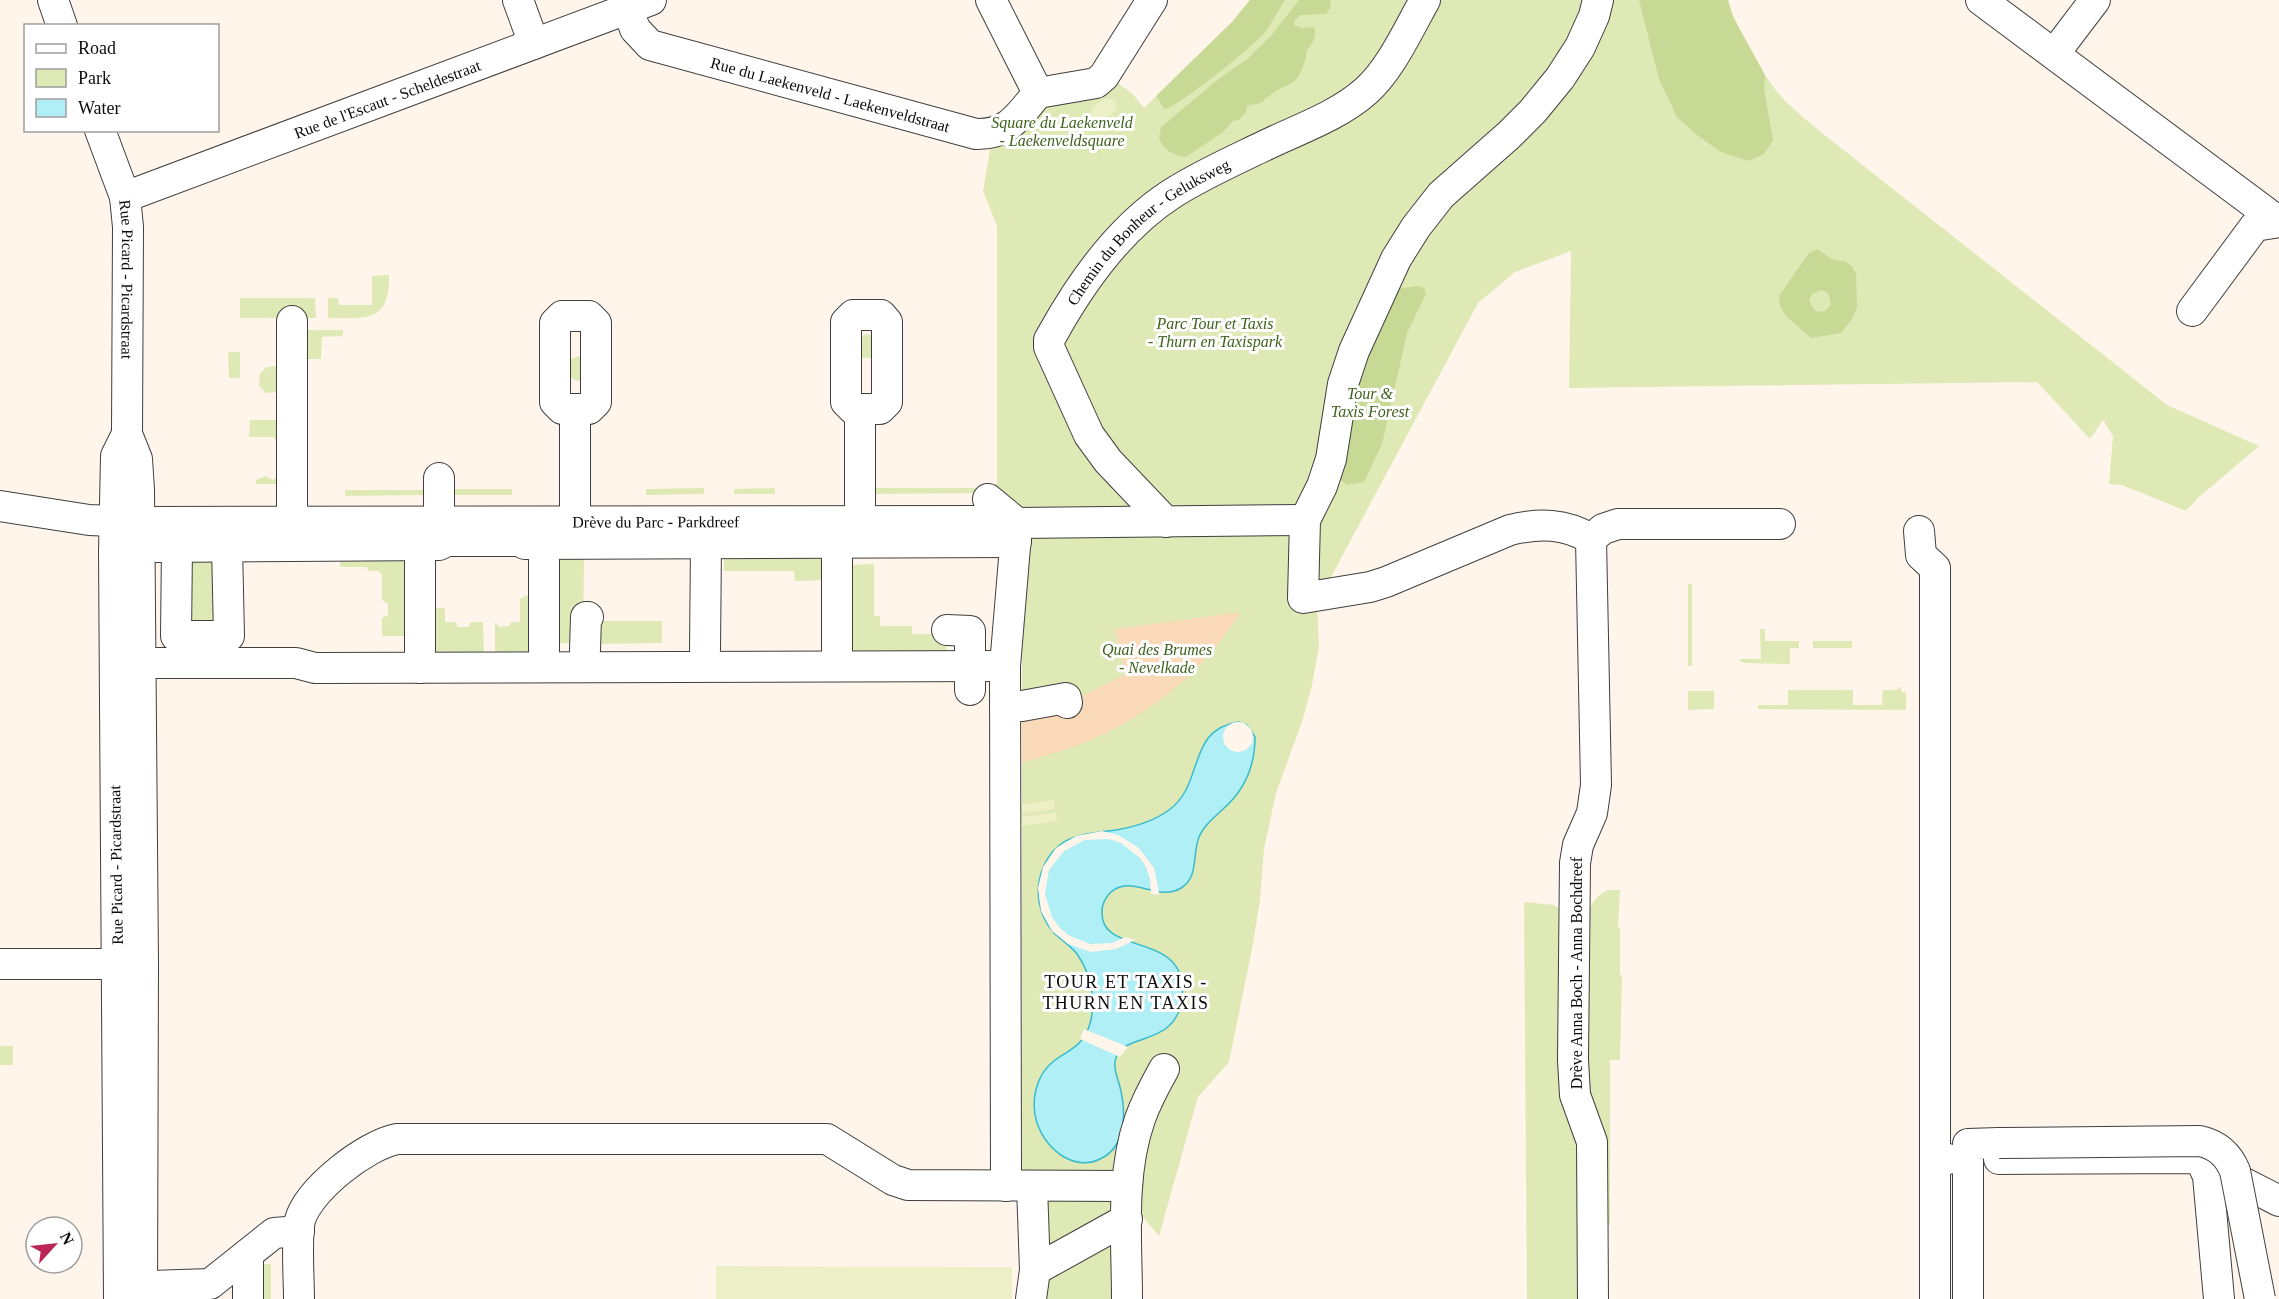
<svg xmlns="http://www.w3.org/2000/svg" width="2279" height="1299" font-family="'Times New Roman',serif">
<style>
.green{fill:#dee9b5}
.forest{fill:#c7d995;fill-rule:evenodd}
.sand{fill:#fad9b8}
.pitch{fill:#edf0c7}
.water{fill:#b0eff6;stroke:#37bbcd;stroke-width:1.5}
.pier{fill:#fff5eb}
.lines{fill:none;stroke-linecap:round;stroke-linejoin:round}
.minor-casing{stroke:#3f3f3f;stroke-width:32}
.minor{stroke:#fff;stroke-width:30}
.minor-bridge-casing{stroke:#3f3f3f;stroke-width:32;stroke-linecap:butt}
.minor-bridge{stroke:#fff;stroke-width:30}
.labels{text-anchor:middle;dominant-baseline:central;stroke-width:6;stroke-linejoin:round;paint-order:stroke}
.street-label{font-size:16px;fill:#0c0c0c;stroke:#fff}
.park-label{font-size:16px;font-style:italic;fill:#3f631d;stroke:#fff}
.neighbourhood-label{font-size:18px;letter-spacing:1.5px;fill:#0c0c0c;stroke:#fff}
</style>
<rect width="100%" height="100%" fill="#fff5eb"/>
<g class="green">
<path d="M1250 0H1728C1737 31 1759 70 1780 95 1792 109 1808 121 1822 133L2167 405 2259 446 2199 497 2186 511 2122 485 2109 484 2113 436 2103 420 2090 439 2037 382 1569 388 1571 251 1515 272 1478 303 1317 603 1319 646 1312 685 1302 722 1276 793 1264 849 1260 899 1253 944 1229 1062 1198 1097 1159 1236 1138 1211 1038 1265 1022 1180V531L989 506 880 511V505H989L997 482V226L983 191 991 144 1039 108 1110 78 1132 93 1144 108 1232 22Z"/>
<path d="M389 275C390 323 366 318 328 318V298H338L339 305H372V276Z"/>
<polygon points="240,298 315,298 316,318 240,318"/>
<polygon points="298,330 343,330 343,336 322,337 321,359 299,359"/>
<polygon points="867,334 872,335 873,358 863,358 859,355 859,338"/>
<polygon points="228,352 240,352 240,378 229,378"/>
<polygon points="578,356 582,357 583,380 578,381 569,377 569,360"/>
<polygon points="276,366 280,368 279,392 266,393 259,386 260,373 267,367"/>
<polygon points="250,420 280,420 280,484 256,484 256,480 265,476 273,480 277,477 277,441 273,437 249,437"/>
<polygon points="704,488 704,494 646,495 646,489"/>
<polygon points="775,488 775,494 734,494 734,489"/>
<polygon points="869,488 989,488 989,493 869,494"/>
<rect x="452" y="489" width="60" height="6"/>
<polygon points="345,490 425,490 425,495 345,496"/>
<polygon points="724,549 831,549 832,580 795,581 794,571 724,571"/>
<polygon points="341,551 412,552 413,636 382,636 382,618 388,615 388,604 382,600 382,575 379,571 369,571 366,567 340,567"/>
<polygon points="184,554 220,554 220,630 185,631"/>
<polygon points="549,558 584,558 583,643 549,643"/>
<polygon points="874,564 874,616 880,616 880,626 912,626 912,634 946,634 947,661 844,661 844,565"/>
<rect x="1688" y="584" width="4" height="82"/>
<polygon points="536,595 536,662 495,662 495,622 499,627 509,626 511,622 520,622 520,599 525,596"/>
<polygon points="426,608 445,608 445,622 455,622 458,627 468,627 471,622 483,622 484,662 426,662"/>
<polygon points="588,621 662,621 662,643 588,644"/>
<polygon points="1760,629 1765,629 1765,641 1799,641 1799,648 1790,648 1790,664 1744,663 1740,661 1740,659 1761,659"/>
<rect x="1813" y="641" width="39" height="7"/>
<polygon points="1901,687 1901,692 1906,692 1906,710 1758,709 1758,705 1788,705 1788,690 1853,690 1853,705 1882,705 1883,690 1896,690"/>
<polygon points="1688,691 1714,691 1714,709 1688,710"/>
<path d="M1608 890H1620L1618 928H1620V975H1622L1620 1060H1610V1225L1604 1224 1588 1100 1587 918C1590 905 1595 896 1608 890Z"/>
<polygon points="1524,902 1554,905 1563,911 1582,1143 1582,1299 1527,1299"/>
<rect x="0" y="1046" width="13" height="19"/>
<polygon points="1117,1228 1117,1299 1038,1299 1038,1271"/>
<rect x="255" y="1264" width="16" height="35"/>
</g>
<g class="forest">
<path d="M1250 0H1285C1278 11 1272 22 1265 32 1255 45 1176 109 1164 109L1156 96 1232 22Z"/>
<path d="M1299 0H1330L1331 7 1326 14 1300 15 1294 21V25L1302 28 1314 27C1318 38 1311 44 1306 52 1307 58 1305 60 1303 66 1296 85 1291 82 1276 91 1271 94 1262 102 1257 105L1253 104 1247 106 1246 112 1240 119 1233 121 1223 132 1186 157C1173 155 1164 151 1159 138L1161 127 1221 77 1246 60 1270 37Z"/>
<polygon points="1639,0 1728,0 1732,15 1765,75 1764,89 1773,140 1764,154 1749,161 1721,152 1697,135 1677,117 1659,79"/>
<path d="M1817 249 1832 259 1846 262 1852 266 1856 274 1857 307 1852 319 1841 333 1811 338 1787 317 1780 306 1779 296 1809 253ZM1821 290 1828 293 1831 303C1828 311 1822 314 1814 310L1809 300 1812 294Z"/>
<polygon points="1417,286 1424,288 1426,294 1407,333 1382,444 1364,482 1347,485 1338,478 1347,405 1389,290"/>
</g>
<path class="sand" d="M1241 612C1189 693 1115 741 1022 762V715L1074 700 1125 675 1115 629Z"/>
<g class="pitch">
<path d="M1105 98 1115 100 1117 109 1104 120 1096 122 1092 119C1088 108 1097 104 1105 98Z"/>
<polygon points="1054,800 1055,809 1020,814 1018,805"/>
<polygon points="1056,812 1057,821 1022,826 1021,817"/>
<polygon points="716,1266 1012,1267 1012,1299 716,1299"/>
</g>
<path class="water" d="M1238 722 1247 725 1255 737C1255 766 1245 790 1223 809 1214 818 1204 825 1199 837 1192 855 1199 877 1181 888 1157 903 1130 872 1109 894 1105 899 1102 905 1102 911 1099 958 1190 929 1182 998 1176 1050 1119 1030 1115 1062 1114 1071 1118 1079 1120 1087 1126 1111 1127 1147 1100 1159 1088 1165 1075 1163 1064 1157 1051 1149 1042 1137 1037 1123 1030 1101 1036 1074 1055 1060 1063 1054 1073 1050 1080 1042 1087 1035 1091 1023 1092 1014 1095 993 1089 971 1077 954 1070 945 1061 940 1054 933 1038 915 1034 890 1043 868 1057 834 1084 834 1116 830 1134 827 1154 821 1169 810 1205 784 1186 730 1238 722Z"/>
<g class="pier">
<circle cx="1238" cy="737" r="15"/>
<polygon points="1102,831 1118,835 1139,848 1154,868 1159,892 1158,895 1151,894 1150,879 1146,867 1140,858 1121,843 1109,839 1085,840 1064,851 1049,870 1045,894 1052,917 1059,927 1068,935 1090,944 1113,943 1125,937 1135,940 1116,949 1091,952 1068,944 1052,931 1041,911 1038,888 1043,867 1056,848 1076,836"/>
<polygon points="1084,1029 1128,1047 1120,1057 1080,1039"/>
</g>
<g class="lines">
<g class="minor-casing">
<g id="minor">
<polyline points="53,0 62,26"/>
<polyline points="518,0 534,44"/>
<polyline points="991,0 1038,93"/>
<polyline points="1981,0 2279,222"/>
<path id="s1" d="M628 9 635 29 650 45 976 134C1009 135 1019 115 1038 93"/>
<polyline points="2054,54 2095,0"/>
<polyline points="1038,93 1096,83 1104,76 1152,0"/>
<path id="s2" d="M100 130 125 197 128 227 127 434 137 459 139 490 143 964 142 1299"/>
<path id="s3" d="M125 197 651 0"/>
<polyline points="2192,311 2255,226 2279,222"/>
<polygon points="853,315 881,315 887,322 887,402 880,409 853,409 846,402 846,322"/>
<polygon points="562,316 589,316 596,323 596,402 589,409 562,409 555,402 555,323"/>
<polyline points="292,321 292,522"/>
<polyline points="439,478 439,521"/>
<polyline points="988,499 1017,523 1305,520"/>
<path id="s4" d="M0 506 89 520 139 522 989 521 1016 537"/>
<polyline points="860,520 860,409"/>
<polyline points="575,521 575,409"/>
<path id="s5" d="M1166 522 1108 461 1089 435 1049 347V340L1053 333C1083 279 1121 226 1173 193 1203 174 1235 160 1266 145 1299 129 1338 116 1366 91 1391 69 1409 28 1425 0"/>
<polyline points="1919,531 1921,555 1935,568 1935,1160"/>
<path d="M1591 539C1565 523 1539 523 1510 530L1386 582 1370 587 1303 598 1305 520 1322 486 1331 459 1343 384 1354 351 1396 259 1416 227 1441 195 1509 135 1533 111 1560 78 1580 47 1594 16 1598 0"/>
<polyline points="1591,539 1596,785 1592,813 1578,845 1575,863 1573,1060 1575,1095 1592,1142 1593,1299"/>
<polyline points="1591,539 1603,529 1618,524 1780,524"/>
<polyline points="177,546 176,636 229,636 227,546"/>
<polyline points="157,547 439,545 447,541 519,541 525,544 1016,542"/>
<polyline points="947,630 970,631 970,690"/>
<polyline points="585,650 586,617 588,617"/>
<polyline points="705,650 706,543"/>
<polyline points="115,663 296,663 315,668 1005,666"/>
<polyline points="837,666 837,543"/>
<polyline points="544,667 544,544"/>
<polyline points="420,668 420,545"/>
<polyline points="1005,707 1022,706 1066,698 1067,703"/>
<polyline points="0,964 137,964"/>
<polyline points="1999,1159 2194,1158 2201,1161 2208,1176 2219,1299"/>
<polyline points="2217,1169 2279,1201"/>
<polyline points="1006,1186 1005,666 1017,523"/>
<polyline points="1035,1270 1127,1219"/>
<polyline points="122,1287 210,1284 274,1233 299,1231"/>
<polyline points="119,1299 114,552 116,456 127,434"/>
<polyline points="248,1299 248,1254"/>
<path d="M299 1299C299 1280 296 1237 300 1220 309 1189 366 1145 397 1139H827L893 1180 908 1185 1127 1186"/>
<polyline points="1031,1299 1035,1270 1032,1187"/>
<path d="M1127 1299C1127 1240 1120 1176 1140 1119 1146 1102 1155 1085 1164 1069"/>
<polyline points="1935,1299 1935,1160 1948,1159"/>
<polyline points="1968,1299 1968,1144 1999,1143"/>
</g>
</g>
<use href="#minor" class="minor"/>
<g class="minor-bridge-casing">
<path id="minor-bridge" d="M1999 1143 2200 1141C2217 1145 2228 1154 2235 1171L2260 1299"/>
</g>
<use href="#minor-bridge" class="minor-bridge"/>
</g>
<g class="labels">
<g class="street-label">
<text stroke="none"><textPath href="#s1" startOffset="230">Rue du Laekenveld - Laekenveldstraat</textPath></text>
<text stroke="none"><textPath href="#s3" startOffset="280">Rue de l'Escaut - Scheldestraat</textPath></text>
<text stroke="none"><textPath href="#s5" startOffset="370">Chemin du Bonheur - Geluksweg</textPath></text>
<text stroke="none"><textPath href="#s2" startOffset="154">Rue Picard - Picardstraat</textPath></text>
<text stroke="none"><textPath href="#s4" startOffset="657">Drève du Parc - Parkdreef</textPath></text>
<text transform="translate(116 865) rotate(-91)">Rue Picard - Picardstraat</text>
<text transform="translate(1576 973) rotate(-90)">Drève Anna Boch - Anna Bochdreef</text>
</g>
<g class="park-label">
<text x="1062" y="122">Square du Laekenveld<tspan x="1062" dy="18">- Laekenveldsquare</tspan></text>
<text x="1215" y="323">Parc Tour et Taxis<tspan x="1215" dy="18">- Thurn en Taxispark</tspan></text>
<text x="1370" y="393">Tour &amp;<tspan x="1370" dy="18">Taxis Forest</tspan></text>
<text x="1157" y="649">Quai des Brumes<tspan x="1157" dy="18">- Nevelkade</tspan></text>
</g>
<g class="neighbourhood-label">
<text x="1126" y="982">TOUR ET TAXIS -<tspan x="1126" dy="21">THURN EN TAXIS</tspan></text>
</g>
</g>
<rect x="24" y="24" width="195" height="108" fill="#ffffff" stroke="#9e9e9e" stroke-width="1.5"/>
<rect x="36" y="44" width="30" height="9" fill="#ffffff" stroke="#9e9e9e" stroke-width="1.5"/>
<text x="78" y="54" font-size="18" fill="#0c0c0c">Road</text>
<rect x="36" y="69" width="30" height="18" fill="#dee9b5" stroke="#9e9e9e" stroke-width="1.5"/>
<text x="78" y="84" font-size="18" fill="#0c0c0c">Park</text>
<rect x="36" y="99" width="30" height="18" fill="#b0eff6" stroke="#9e9e9e" stroke-width="1.5"/>
<text x="78" y="114" font-size="18" fill="#0c0c0c">Water</text>
<g transform="translate(54 1245) rotate(63)"><circle r="28" fill="#ffffff" stroke="#9e9e9e" stroke-width="1.5"/>
<path d="M0-4.5L10 22L0 15L-10 22Z" fill="#bb2556"/>
<text y="-9" font-size="16" font-weight="bold" text-anchor="middle" fill="#0c0c0c">N</text>
</g>
</svg>
